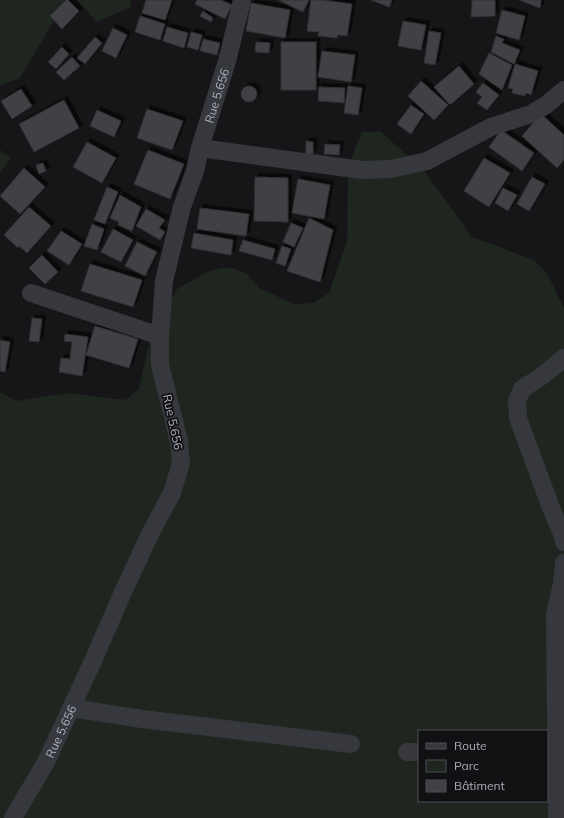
<svg xmlns="http://www.w3.org/2000/svg" width="564" height="818" font-family="Mulish,sans-serif">
<style>
.green{fill:#1e261f;fill-rule:evenodd}
.building{fill:#404145;stroke:#303034;filter:url(#shadow)}
.lines{fill:none;stroke-linecap:round;stroke-linejoin:round}
.minor{stroke:#37383d;stroke-width:18}
.labels{text-anchor:middle;dominant-baseline:central;stroke-width:3.5;stroke-linejoin:round;paint-order:stroke}
.street-label{font-size:12px;fill:#a8adb8;stroke:#111113}
</style>
<defs>
<filter id="shadow"><feDropShadow dx="3.5" dy="-3.5" stdDeviation="0" flood-color="#0009"/></filter>
</defs>
<rect width="100%" height="100%" fill="#161618"/>
<g class="green">
<polygon points="0,0 66,0 20,78 0,86"/>
<polygon points="77,0 131,0 131,7 97,22"/>
<path d="M362 132H381L423 169 472 237 534 260 547 273 564 308V818H0V392L16 401 68 393 125 400 139 389 151 335 177 289 209 271 228 267 246 273 259 288 294 304 313 303 329 293 347 241 348 166ZM419 731H547V801H419Z"/>
<polygon points="0,150 11,158 0,173"/>
</g>
<g class="building">
<polygon points="66,0 68,0 79,11 62,29 50,16"/>
<polygon points="146,0 172,0 165,20 142,13"/>
<polygon points="197,0 221,0 232,5 225,19 195,4"/>
<polygon points="278,0 309,0 303,12"/>
<polygon points="311,0 322,0 352,4 347,36 338,35 337,38 318,36 319,32 307,31"/>
<polygon points="371,0 392,0 389,7"/>
<polygon points="472,0 495,0 495,16 471,17"/>
<polygon points="519,0 541,0 540,8"/>
<polygon points="251,3 290,10 285,38 246,31"/>
<polygon points="502,10 525,16 519,40 496,33"/>
<polygon points="203,11 213,18 211,22 200,16"/>
<polygon points="140,16 165,24 160,40 135,32"/>
<polygon points="403,21 426,25 421,50 398,46"/>
<polygon points="167,27 188,33 184,48 163,41"/>
<polygon points="113,28 127,35 116,58 102,51"/>
<polygon points="429,31 441,33 435,65 424,63"/>
<polygon points="191,32 202,35 198,50 187,47"/>
<polygon points="496,36 504,39 502,43 520,50 514,64 491,52"/>
<polygon points="95,37 102,43 85,64 77,58"/>
<polygon points="203,39 220,43 217,55 200,51"/>
<polygon points="256,42 270,43 269,53 255,52"/>
<rect x="281" y="42" width="35" height="48"/>
<polygon points="62,47 69,54 56,69 48,62"/>
<polygon points="322,51 355,55 351,82 318,77"/>
<polygon points="489,53 512,65 502,90 479,74"/>
<polygon points="72,57 80,66 64,80 56,72"/>
<polygon points="515,64 538,71 531,95 526,93 525,96 512,93 513,89 508,88"/>
<polygon points="459,66 474,84 450,105 434,87"/>
<polygon points="421,81 448,105 434,120 408,96"/>
<polygon points="483,83 499,95 487,110 477,103 482,97 476,92"/>
<circle cx="249" cy="94" r="8"/>
<polygon points="348,86 362,88 358,115 344,113"/>
<polygon points="319,87 345,88 344,103 318,101"/>
<polygon points="21,89 32,106 12,119 1,101"/>
<polygon points="64,100 79,128 34,152 19,124"/>
<polygon points="411,105 424,114 411,134 397,124"/>
<polygon points="147,109 183,121 172,150 137,138"/>
<polygon points="97,110 121,121 114,137 90,126"/>
<polygon points="541,114 564,135 564,160 557,168 522,136"/>
<polygon points="501,130 534,153 522,171 489,147"/>
<polygon points="306,141 313,142 313,154 306,154"/>
<polygon points="87,142 116,158 102,183 73,167"/>
<polygon points="325,144 340,145 339,155 324,154"/>
<polygon points="148,150 184,164 170,199 134,184"/>
<polygon points="484,158 510,173 489,207 464,191"/>
<polygon points="43,163 46,171 39,174 36,165"/>
<polygon points="24,168 45,187 20,214 0,196"/>
<polygon points="255,177 288,178 288,222 254,221"/>
<polygon points="532,177 545,184 529,211 517,204"/>
<polygon points="298,179 330,185 324,219 292,213"/>
<polygon points="107,187 118,192 105,224 94,220"/>
<polygon points="503,188 517,195 508,211 495,203"/>
<polygon points="120,195 141,207 132,231 118,225 119,222 110,218"/>
<polygon points="29,207 51,226 27,253 19,246 18,248 4,235"/>
<polygon points="200,208 249,214 246,236 197,229"/>
<polygon points="146,209 165,220 159,228 165,232 160,240 136,226"/>
<polygon points="309,218 333,230 320,282 287,271"/>
<polygon points="291,223 303,228 294,247 283,242"/>
<polygon points="92,224 104,229 97,250 84,246"/>
<polygon points="113,229 133,240 121,262 101,252"/>
<polygon points="61,231 82,244 69,265 47,251"/>
<polygon points="194,233 233,240 231,255 191,248"/>
<polygon points="243,240 275,249 272,260 239,251"/>
<polygon points="137,242 157,252 145,276 125,266"/>
<polygon points="282,246 291,249 285,266 276,263"/>
<polygon points="42,255 58,272 45,284 29,268"/>
<polygon points="90,264 142,280 133,307 81,291"/>
<polygon points="32,318 42,319 39,342 29,341"/>
<polygon points="95,326 138,339 129,368 86,355"/>
<polygon points="65,334 88,337 82,376 59,372 61,358 70,359 72,342 64,341"/>
<polygon points="0,340 10,342 5,372 0,371"/>
</g>
<g class="lines">
<g class="minor">
<polyline points="200,148 362,170 391,169 427,161 491,127 531,114 546,105 564,90"/>
<polyline points="31,293 160,336"/>
<polyline points="564,358 542,376 522,389 517,401 518,418 551,508 563,536 564,542"/>
<polyline points="71,708 142,719 351,744"/>
<polyline points="407,752 419,752"/>
<path id="s1" d="M13 818 46 762 93 661 123 592 150 534 172 493 181 463 179 441 160 365V336L164 281 182 207 195 171 200 148 227 61 242 0"/>
<polyline points="557,818 555,614 562,584 564,563"/>
</g>
</g>
<g class="labels">
<g class="street-label">
<text stroke="none"><textPath href="#s1" startOffset="771">Rue 5.656</textPath></text>
<text transform="translate(173 422) rotate(78)">Rue 5.656</text>
<text stroke="none"><textPath href="#s1" startOffset="99">Rue 5.656</textPath></text>
</g>
</g>
<rect x="418" y="730" width="130" height="72" fill="#111113" stroke="#4d4f55"/>
<rect x="426" y="743" width="20" height="6" fill="#37383d" stroke="#4d4f55"/>
<text x="454" y="750" font-size="12" fill="#a8adb8">Route</text>
<rect x="426" y="760" width="20" height="12" fill="#1e261f" stroke="#4d4f55"/>
<text x="454" y="770" font-size="12" fill="#a8adb8">Parc</text>
<rect x="426" y="780" width="20" height="12" fill="#404145" stroke="#4d4f55"/>
<text x="454" y="790" font-size="12" fill="#a8adb8">Bâtiment</text>
</svg>
